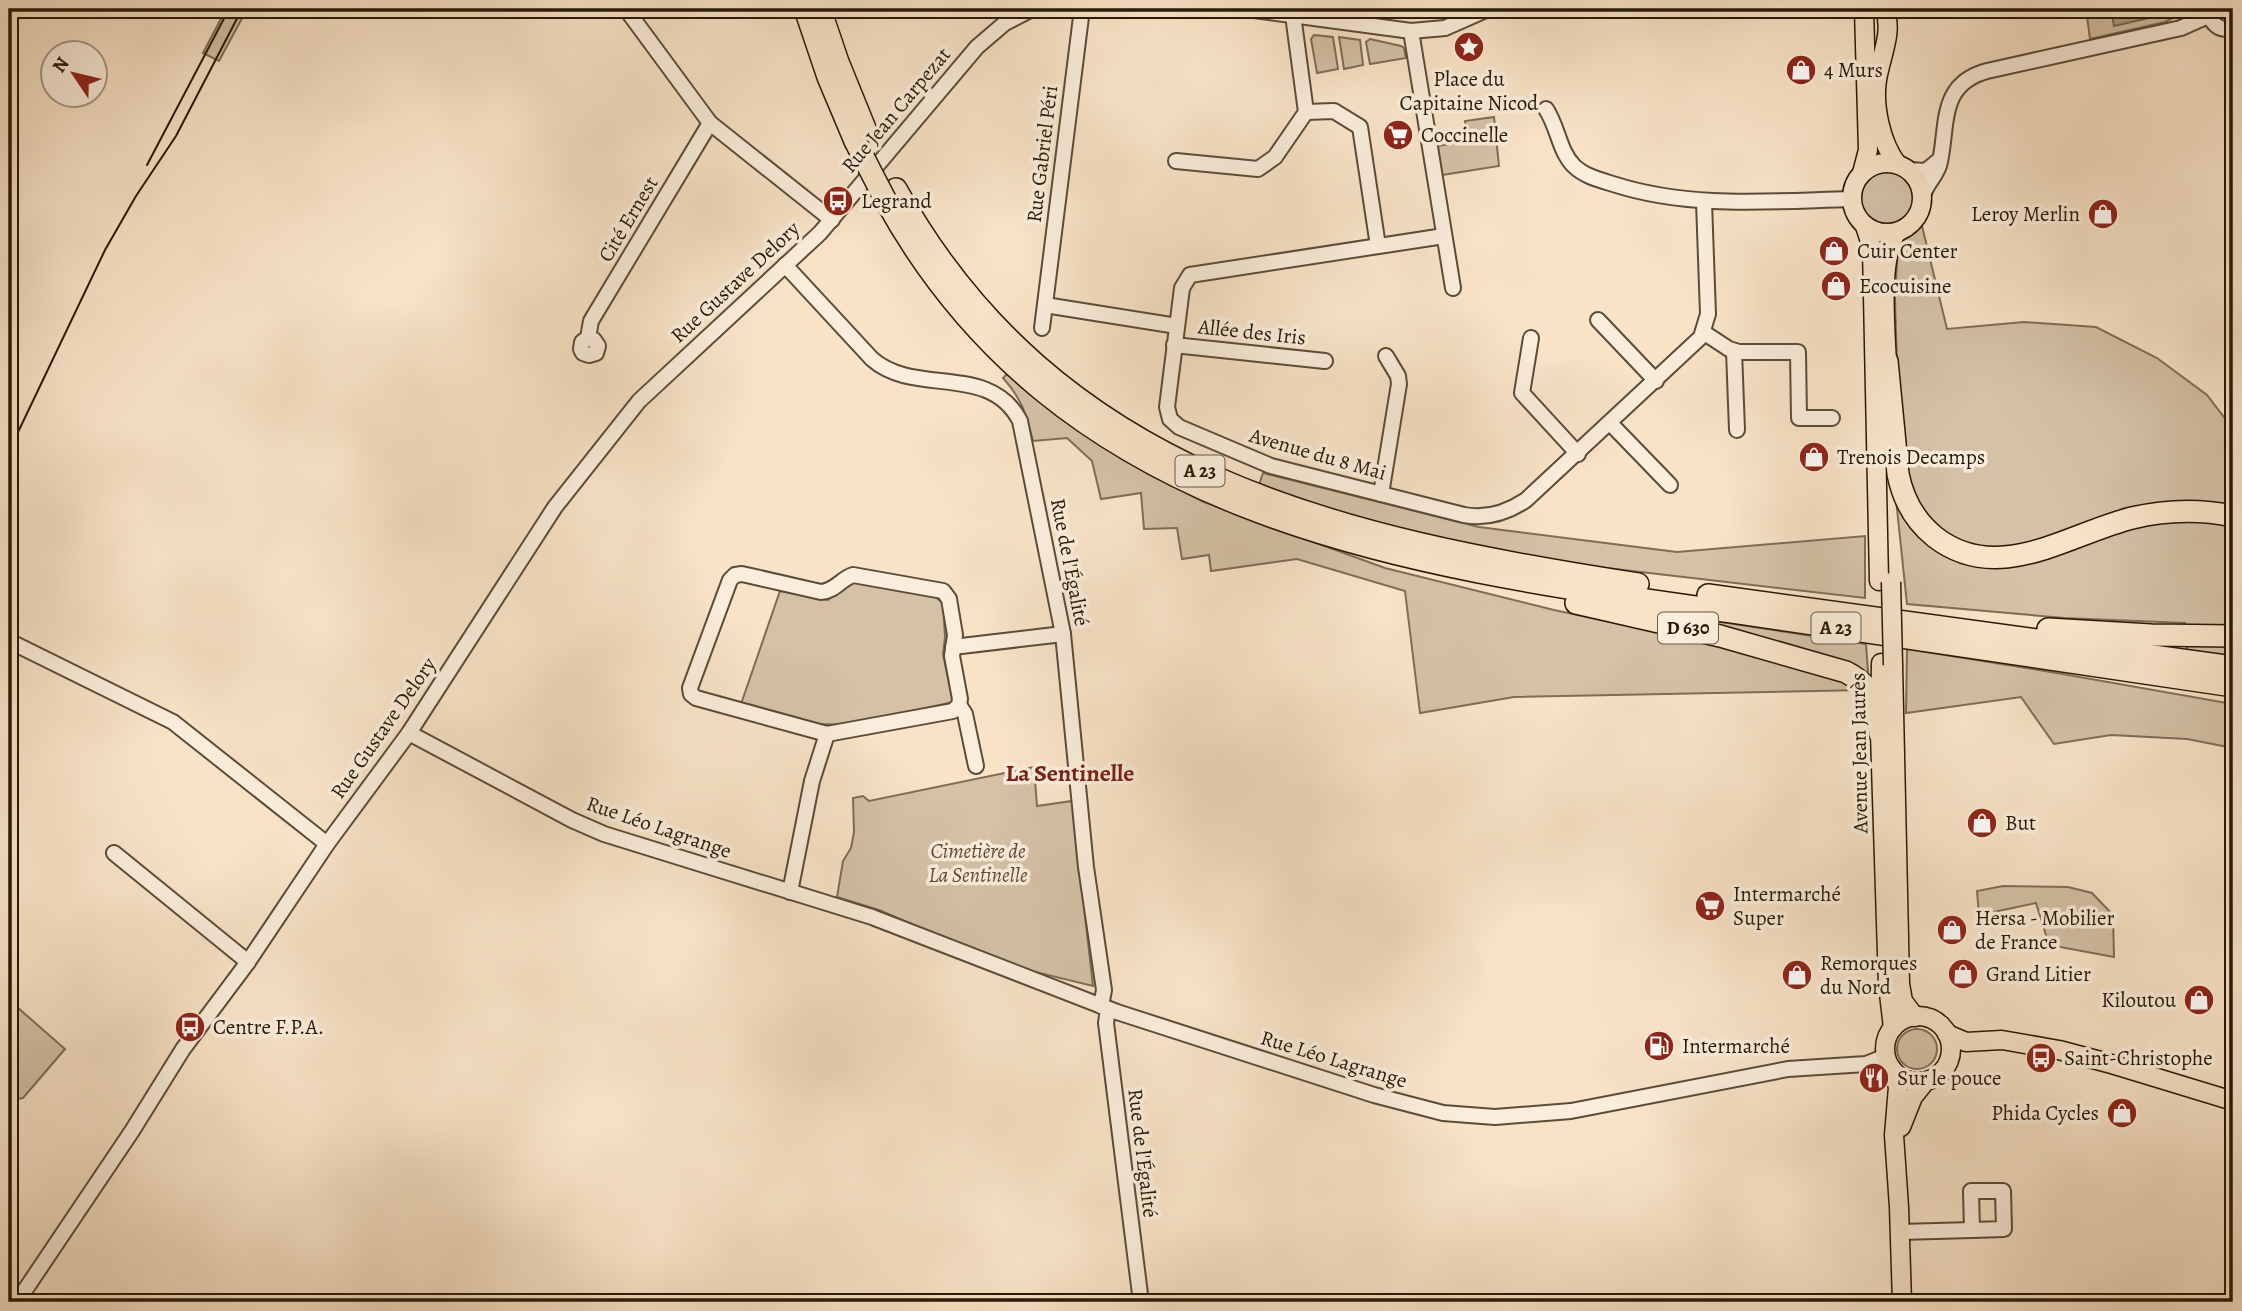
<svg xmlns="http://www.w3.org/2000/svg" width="2242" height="1311" font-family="Alegreya,serif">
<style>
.green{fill:#d4c1a6;stroke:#7e6d56;stroke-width:2}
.water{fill:#b19e86;stroke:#7a6953;stroke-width:2}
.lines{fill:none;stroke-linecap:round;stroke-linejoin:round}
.minor-casing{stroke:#5b4c37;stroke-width:18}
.major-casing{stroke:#271907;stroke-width:21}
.highway-casing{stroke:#271907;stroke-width:24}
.minor{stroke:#faeddb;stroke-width:14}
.major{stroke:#f8e3c7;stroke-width:18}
.highway{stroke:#f8e3c7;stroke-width:21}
.tram{stroke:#271907;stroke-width:2}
.major-bridge-casing{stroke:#271907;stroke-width:21;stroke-linecap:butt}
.highway-bridge-casing{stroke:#271907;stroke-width:24;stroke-linecap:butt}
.major-bridge{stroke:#f8e3c7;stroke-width:18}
.highway-bridge{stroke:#f8e3c7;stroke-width:21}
.labels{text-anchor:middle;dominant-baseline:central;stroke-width:7;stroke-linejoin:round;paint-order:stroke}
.shield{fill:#faeddb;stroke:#665947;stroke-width:2}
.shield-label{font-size:19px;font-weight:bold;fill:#271907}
.poi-label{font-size:21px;fill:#271907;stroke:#faeddb;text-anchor:start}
.street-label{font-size:21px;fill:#271907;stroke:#faeddb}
.park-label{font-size:21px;font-style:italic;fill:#5b4b37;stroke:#faeddb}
.quarter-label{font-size:24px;font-weight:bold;fill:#7a1f14;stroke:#faeddb}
</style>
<rect width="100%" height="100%" fill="#f8e3c7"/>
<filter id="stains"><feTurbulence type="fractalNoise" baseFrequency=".00286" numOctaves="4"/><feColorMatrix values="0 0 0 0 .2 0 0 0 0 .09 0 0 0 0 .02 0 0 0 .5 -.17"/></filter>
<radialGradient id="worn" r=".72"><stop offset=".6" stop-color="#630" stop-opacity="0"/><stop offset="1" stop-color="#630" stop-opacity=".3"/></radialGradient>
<g class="green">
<polygon points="226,9 247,9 219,61 203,53"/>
<polygon points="2086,9 2190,9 2165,22 2090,39"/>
<polygon points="1314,35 1333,37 1338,69 1317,73 1311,39"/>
<polygon points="1339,37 1360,40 1363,65 1344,69"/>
<polygon points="1370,39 1401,46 1404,48 1406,58 1370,64 1366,42"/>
<polygon points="1494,117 1499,166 1442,175 1438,146 1467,141 1465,121"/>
<circle cx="1886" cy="198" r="28"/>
<polygon points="1922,226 1947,329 2024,322 2096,327 2157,358 2207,395 2233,429 2233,656 2187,651 2185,623 2064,618 1907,604 1895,490 1899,434 1895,299 1898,244"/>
<path d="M1007 374 1056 415 1106 448 1148 474 1204 502 1385 568 1554 610 1687 638 1708 620 1866 644 1868 671 1864 690 1514 697 1420 713 1405 591 1297 559 1211 571 1209 555 1182 559 1177 528 1144 529 1141 493 1101 499 1092 461 1067 438 1033 441C1026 414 1022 399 1003 378Z"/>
<polygon points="1263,473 1479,527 1677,552 1865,536 1865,598 1572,564 1442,539 1334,511 1259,485"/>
<polygon points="852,582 934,596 943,603 945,637 943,654 953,702 849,725 820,724 741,704 780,591 828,600"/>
<polygon points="1907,649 2051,672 2233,704 2233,748 2187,739 2111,735 2054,744 2021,697 1906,713"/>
<polygon points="1034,767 1037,806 1072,801 1093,986 1015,967 930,934 930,932 879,910 837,897 843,861 851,848 854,832 853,798 863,796 869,801"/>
<polygon points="2003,886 2068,887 2092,893 2113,915 2114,957 2049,945 2036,903 1979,915 1977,891"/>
<polygon points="9,1000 65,1049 23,1098 9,1100"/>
<circle cx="1917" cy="1049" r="20"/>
</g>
<polygon class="water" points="2111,9 2158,9 2153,17 2114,26"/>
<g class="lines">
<g class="minor-casing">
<g id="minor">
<polyline points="626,9 710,123 832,220"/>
<polyline points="1247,9 1411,31 1445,28 1488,9"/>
<path d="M2210 9C2209 23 2219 32 2233 28"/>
<polyline points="1411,31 1453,288"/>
<path d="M1546 109C1558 127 1559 151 1574 166 1584 176 1600 180 1613 184 1690 209 1772 201 1852 199"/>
<polyline points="1306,112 1334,111 1360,127 1378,246"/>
<polyline points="1176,161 1258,169 1275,157 1306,112 1293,15"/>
<polyline points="1909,170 1926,171 1938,161"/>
<path d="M1923 196C1926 183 1938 175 1940 162 1948 124 1939 84 1987 71L2181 28 2210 15"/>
<path d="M1444 236 1190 275 1182 288 1167 407 1170 419 1179 427 1271 466 1464 515C1486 519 1508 512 1526 500L1701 337 1708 314 1704 202"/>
<path d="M785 265 872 359C915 397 990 362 1020 421L1063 634 1086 867 1104 990 1101 1006"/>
<polyline points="1045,305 1177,326"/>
<polyline points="1598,320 1656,381"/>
<polyline points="1042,328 1082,9"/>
<polyline points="1703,332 1729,349 1739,352 1798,352 1799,418 1832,418"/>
<polyline points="588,338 594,340 598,346 596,353 589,355 583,353 581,349 582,342 588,338 591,321 710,123"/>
<polyline points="1531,338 1522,393 1578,454"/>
<polyline points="1174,345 1325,361"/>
<polyline points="1734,351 1737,430"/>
<polyline points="1610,423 1670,485"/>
<polyline points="1381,494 1399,384 1398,376 1386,356"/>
<polyline points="9,641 173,722 327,844"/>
<polyline points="953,647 1063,634"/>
<polyline points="959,705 965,714 976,766"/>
<polyline points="409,733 572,820 604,834 872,917 1117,1012 1374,1095 1443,1113 1495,1117 1571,1111 1788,1069 1866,1064 1886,1056"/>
<polyline points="114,853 248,962"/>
<path d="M790 892 812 781 827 734 696 698 691 694 690 688 730 580 735 575 742 574 821 592C835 591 841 579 853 575L943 591 949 599 955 635 952 656 960 699 959 705 953 711 827 734"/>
<polyline points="1108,1009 1106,1023 1141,1302"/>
<polyline points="1900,1232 1972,1230 1971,1191 2003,1191 2004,1229 1972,1230"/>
<polyline points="17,1302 132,1131 183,1049 248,962 327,844 409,733 555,507 639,401 820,233 977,47 1005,23 1032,9"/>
</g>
</g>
<g class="major-casing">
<g id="major">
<path d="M1885 9C1893 34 1881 55 1877 80 1873 106 1881 143 1897 164"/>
<circle cx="1887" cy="198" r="35"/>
<polyline points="1862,173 1868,150 1864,9"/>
<polyline points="1865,226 1872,248 1879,581"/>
<path d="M1887 372C1887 336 1877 261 1897 232"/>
<polyline points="1881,663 1880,734 1888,985 1893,1028"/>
<polyline points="1893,665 1900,984 1903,1001 1915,1017"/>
<circle cx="1918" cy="1049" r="33"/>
<polyline points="1947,1034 1966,1042 2002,1040 2059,1050 2108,1063 2233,1101"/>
<polyline points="1892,1069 1898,1087 1894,1135 1899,1207 1902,1302"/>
<polyline points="1901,1127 1913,1097 1925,1082"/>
</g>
</g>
<g class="highway-casing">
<g id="highway">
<polyline points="805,9 828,77 855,141"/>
<polyline points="820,9 838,62 866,131"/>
<path d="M896 189C1055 476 1339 538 1638 584"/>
<path d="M886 201C1066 528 1420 568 1752 615 1913 639 2073 663 2233 686"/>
<path d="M1887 361 1898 474C1903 499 1915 521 1935 537 1998 586 2068 534 2132 518 2166 510 2199 509 2233 516"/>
<polyline points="1708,595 2233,667"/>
<path d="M1576 603 1720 636 1846 672C1876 688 1876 703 1880 734"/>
<polyline points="2048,629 2151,635 2233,636"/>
</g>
</g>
<use href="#minor" class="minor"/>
<use href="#major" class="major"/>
<use href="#highway" class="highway"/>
<g class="tram">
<polyline points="147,165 229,9"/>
<polyline points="9,451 105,250 136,196 176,136 242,9"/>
</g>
<g class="major-bridge-casing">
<polyline id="major-bridge" points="1891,582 1893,665"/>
</g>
<g class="highway-bridge-casing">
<polyline id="highway-bridge" points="855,141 886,201"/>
</g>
<use href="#major-bridge" class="major-bridge"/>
<use href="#highway-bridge" class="highway-bridge"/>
</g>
<defs>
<g id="sight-disc" transform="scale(1.575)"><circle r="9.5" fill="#8f2418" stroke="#faeddb"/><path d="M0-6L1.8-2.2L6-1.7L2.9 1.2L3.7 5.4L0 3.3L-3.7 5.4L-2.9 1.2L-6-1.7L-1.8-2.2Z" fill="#fff"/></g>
<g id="shop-disc" transform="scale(1.575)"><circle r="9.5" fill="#8f2418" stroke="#faeddb"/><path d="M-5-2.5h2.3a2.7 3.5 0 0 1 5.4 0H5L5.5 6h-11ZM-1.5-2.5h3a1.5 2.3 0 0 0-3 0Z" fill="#fff"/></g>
<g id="supermarket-disc" transform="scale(1.575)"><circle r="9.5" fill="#8f2418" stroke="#faeddb"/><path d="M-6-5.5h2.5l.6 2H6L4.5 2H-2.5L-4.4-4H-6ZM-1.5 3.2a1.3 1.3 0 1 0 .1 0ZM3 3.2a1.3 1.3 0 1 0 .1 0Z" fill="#fff"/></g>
<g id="bus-disc" transform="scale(1.575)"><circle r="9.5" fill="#8f2418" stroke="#faeddb"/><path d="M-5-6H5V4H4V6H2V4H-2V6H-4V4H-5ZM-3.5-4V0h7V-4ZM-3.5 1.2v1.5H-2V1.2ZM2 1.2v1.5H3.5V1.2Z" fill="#fff"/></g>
<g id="fuel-disc" transform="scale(1.575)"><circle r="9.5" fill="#8f2418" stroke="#faeddb"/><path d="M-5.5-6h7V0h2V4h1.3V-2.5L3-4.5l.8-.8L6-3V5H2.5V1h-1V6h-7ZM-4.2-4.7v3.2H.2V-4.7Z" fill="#fff"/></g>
<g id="restaurant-disc" transform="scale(1.575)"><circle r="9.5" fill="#8f2418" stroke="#faeddb"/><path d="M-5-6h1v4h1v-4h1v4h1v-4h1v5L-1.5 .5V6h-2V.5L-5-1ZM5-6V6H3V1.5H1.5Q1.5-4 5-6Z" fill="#fff"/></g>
</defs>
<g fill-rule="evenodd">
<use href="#sight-disc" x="1469" y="47"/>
<use href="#shop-disc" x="1801" y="70"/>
<use href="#supermarket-disc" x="1398" y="135"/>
<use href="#bus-disc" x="838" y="201"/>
<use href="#shop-disc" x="2103" y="214"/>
<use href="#shop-disc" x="1834" y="251"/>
<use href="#shop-disc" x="1836" y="286"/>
<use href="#shop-disc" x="1814" y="457"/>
<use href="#shop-disc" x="1982" y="823"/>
<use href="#supermarket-disc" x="1710" y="906"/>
<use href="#shop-disc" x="1952" y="930"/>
<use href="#shop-disc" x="1963" y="974"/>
<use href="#shop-disc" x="1797" y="975"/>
<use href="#shop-disc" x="2199" y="1000"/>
<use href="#bus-disc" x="190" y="1027"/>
<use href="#fuel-disc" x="1659" y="1046"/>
<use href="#bus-disc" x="2041" y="1058"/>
<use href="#restaurant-disc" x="1874" y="1078"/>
<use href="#shop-disc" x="2122" y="1113"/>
</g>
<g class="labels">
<g class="shield">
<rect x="1175.5" y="455.5" width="49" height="31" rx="5"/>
<rect x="1658" y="612.5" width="60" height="31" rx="5"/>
<rect x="1811.5" y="612.5" width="49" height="31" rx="5"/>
</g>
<g class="shield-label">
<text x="1200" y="471">A 23</text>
<text x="1688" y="628">D 630</text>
<text x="1836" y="628">A 23</text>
</g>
<g class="poi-label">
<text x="1824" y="70">4 Murs</text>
<text x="1469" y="79" text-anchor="middle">Place du<tspan x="1469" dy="24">Capitaine Nicod</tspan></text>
<text x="1421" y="135">Coccinelle</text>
<text x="861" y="201">Legrand</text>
<text x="2080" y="214" text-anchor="end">Leroy Merlin</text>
<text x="1857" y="251">Cuir Center</text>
<text x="1859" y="286">Ecocuisine</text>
<text x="1837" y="457">Trenois Decamps</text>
<text x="2005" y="823">But</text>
<text x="1733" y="894">Intermarché<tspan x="1733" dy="24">Super</tspan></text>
<text x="1975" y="918">Hersa - Mobilier<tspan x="1975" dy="24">de France</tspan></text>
<text x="1820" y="963">Remorques<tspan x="1820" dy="24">du Nord</tspan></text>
<text x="1986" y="974">Grand Litier</text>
<text x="2176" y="1000" text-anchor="end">Kiloutou</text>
<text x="213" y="1027">Centre F.P.A.</text>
<text x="1682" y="1046">Intermarché</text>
<text x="2064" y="1058">Saint-Christophe</text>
<text x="1897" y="1078">Sur le pouce</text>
<text x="2099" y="1113" text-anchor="end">Phida Cycles</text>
</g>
<g class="street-label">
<text transform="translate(896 110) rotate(-50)">Rue Jean Carpezat</text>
<text transform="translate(1042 154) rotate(-83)">Rue Gabriel Péri</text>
<text transform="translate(628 219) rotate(-59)">Cité Ernest</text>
<text transform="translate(735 282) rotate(-43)">Rue Gustave Delory</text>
<text transform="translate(1252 332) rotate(6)">Allée des Iris</text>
<text transform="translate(1318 454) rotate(16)">Avenue du 8 Mai</text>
<text transform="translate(1070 562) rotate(79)">Rue de l'Égalité</text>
<text transform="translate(383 728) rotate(-55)">Rue Gustave Delory</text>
<text transform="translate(1859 753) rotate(-91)">Avenue Jean Jaurès</text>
<text transform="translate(659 827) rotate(19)">Rue Léo Lagrange</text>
<text transform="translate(1334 1059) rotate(17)">Rue Léo Lagrange</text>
<text transform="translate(1143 1153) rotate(83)">Rue de l'Égalité</text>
</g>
<g class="park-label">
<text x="978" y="851">Cimetière de<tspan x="978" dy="24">La Sentinelle</tspan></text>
</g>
<g class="quarter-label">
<text x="1070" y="773">La Sentinelle</text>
</g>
</g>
<rect width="2242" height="1311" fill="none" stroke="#f8e3c7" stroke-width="35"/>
<rect x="10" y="10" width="2221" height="1290" fill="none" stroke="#271907" stroke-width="3.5"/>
<rect x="18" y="18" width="2207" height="1276" fill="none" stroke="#271907" stroke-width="2"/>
<g transform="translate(74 74) rotate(305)"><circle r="33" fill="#faeddb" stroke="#a69886" stroke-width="2"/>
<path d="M0-5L12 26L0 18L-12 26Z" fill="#8f2418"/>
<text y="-10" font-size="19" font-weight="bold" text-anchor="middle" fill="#271907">N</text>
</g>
<rect width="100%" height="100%" filter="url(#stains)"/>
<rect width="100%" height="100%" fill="url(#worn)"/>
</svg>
